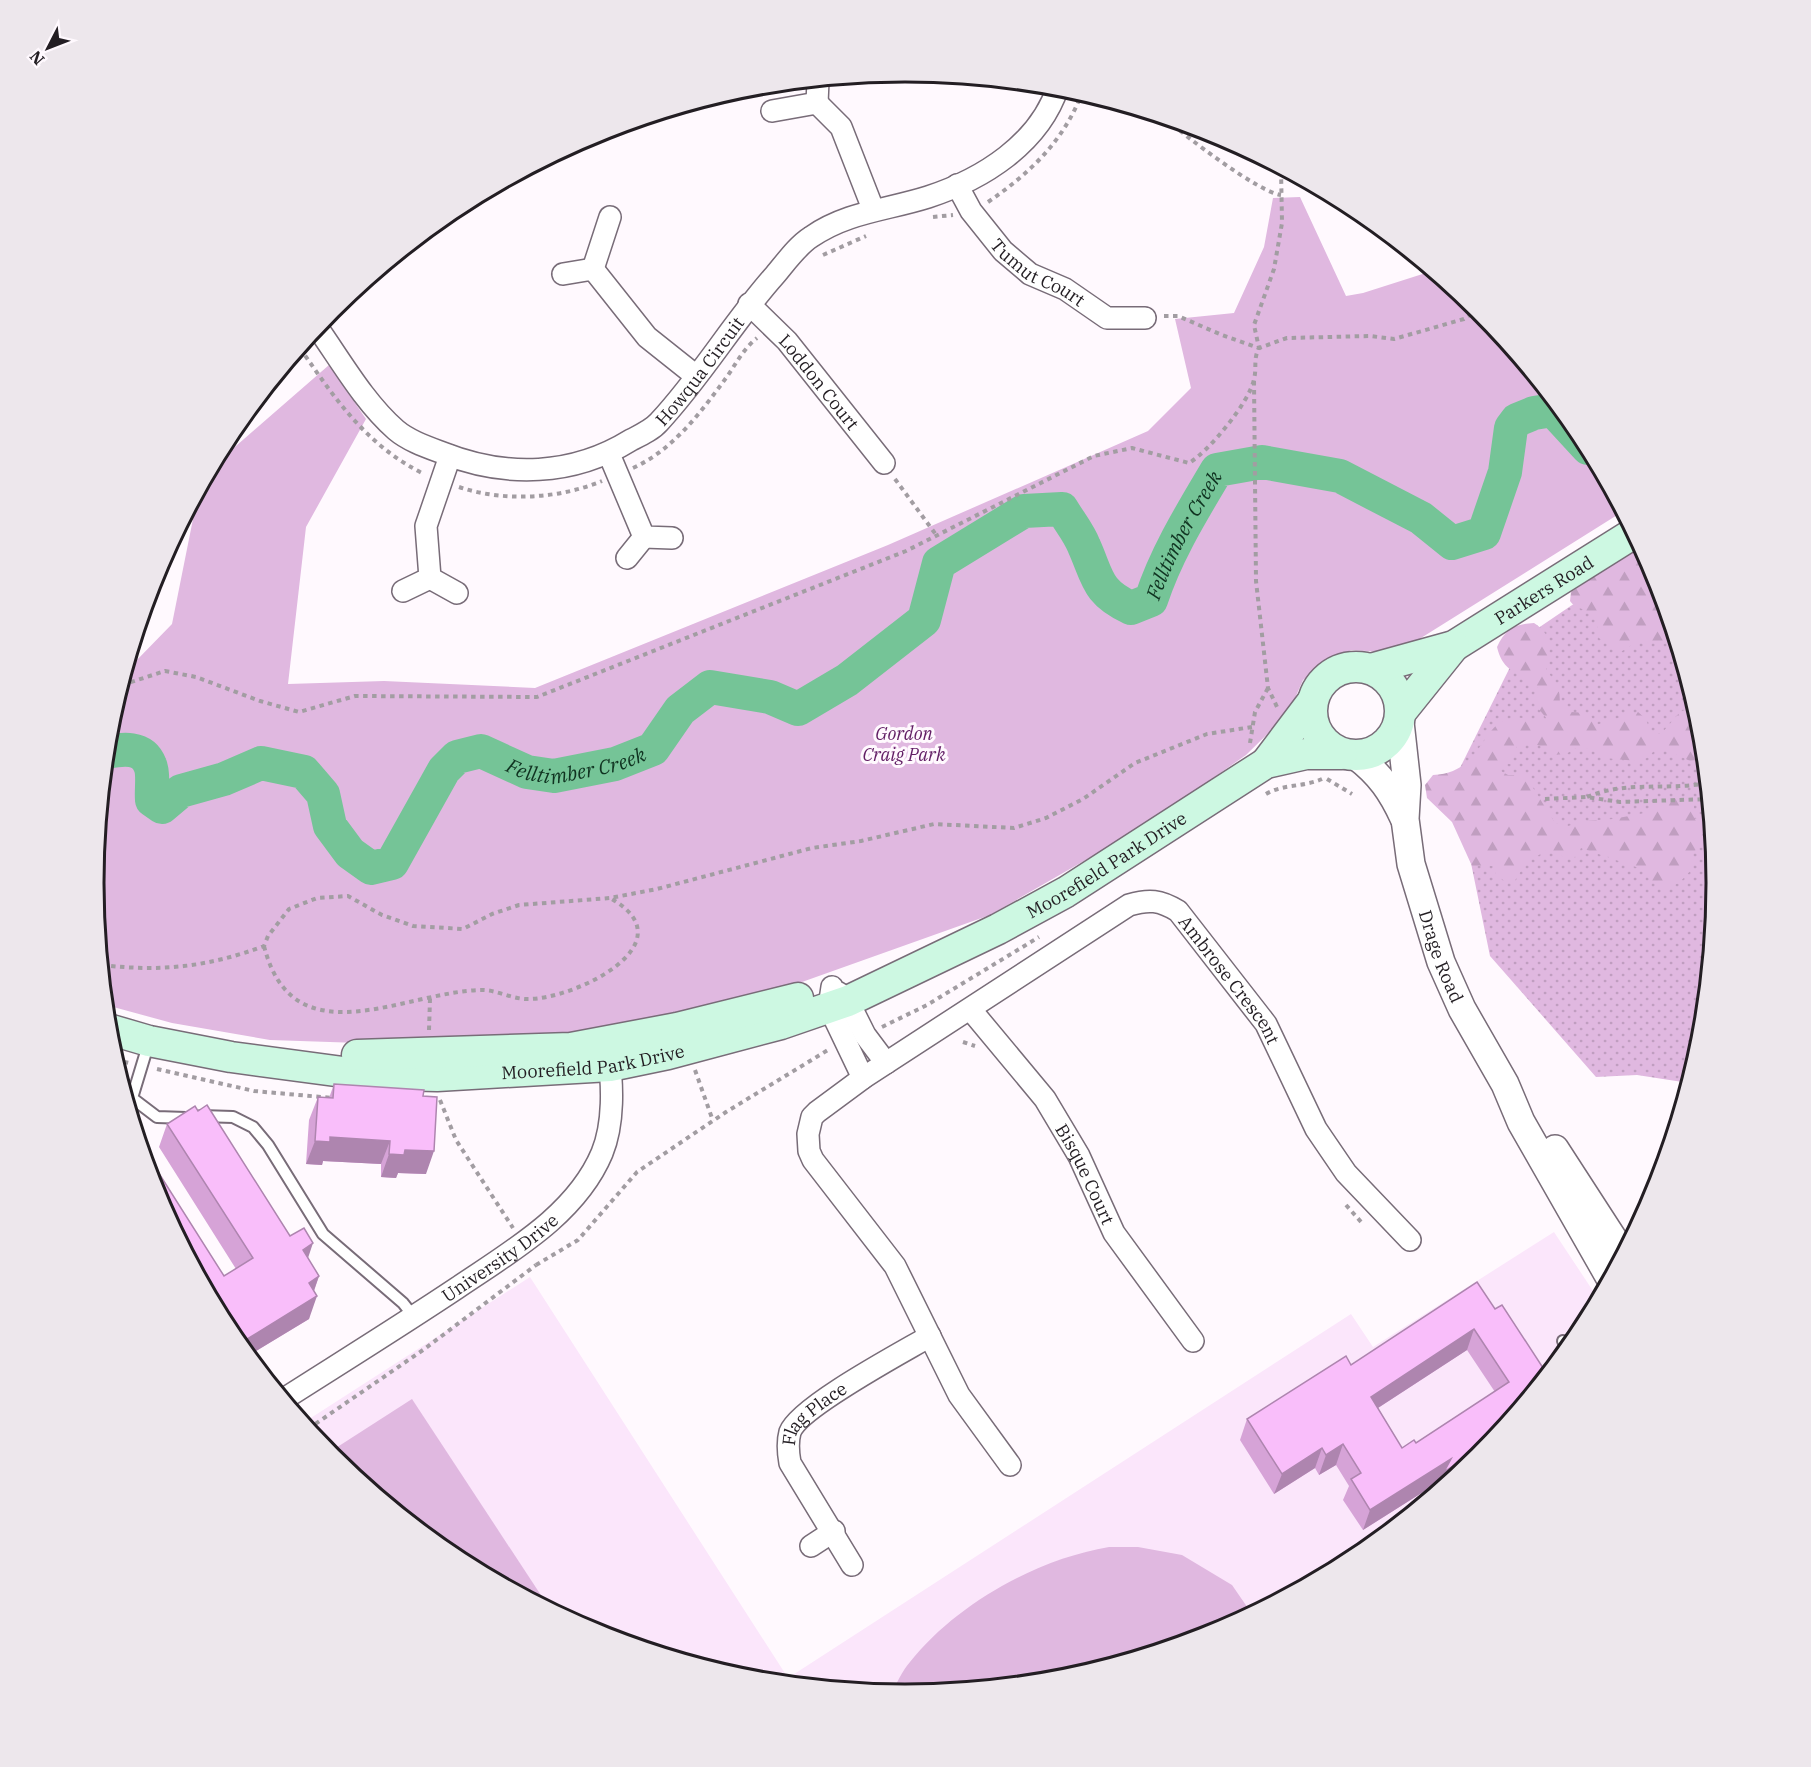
<svg xmlns="http://www.w3.org/2000/svg" width="1811" height="1767" font-family="'IBM Plex Serif',serif">
<style>
.built{fill:#fbe6fb}
.grass{fill:url(#grass-dots)}
.forest{fill:url(#forest-firs)}
.park{fill:#e0b8e0}
.lines{fill:none;stroke-linecap:round;stroke-linejoin:round}
.river{stroke:#75c497;stroke-width:34}
.service-casing{stroke:#786c78;stroke-width:14}
.minor-casing{stroke:#786c78;stroke-width:24}
.tertiary-casing{stroke:#786c78;stroke-width:30}
.secondary-casing{stroke:#786c78;stroke-width:33}
.path{stroke:#a29da2;stroke-width:4;stroke-dasharray:4.5 4.5;stroke-linecap:butt}
.service{stroke:#fff;stroke-width:10}
.minor{stroke:#fff;stroke-width:21}
.tertiary{stroke:#fff;stroke-width:27}
.secondary{stroke:#cdf8e2;stroke-width:30}
.wall{fill:#d6a3d7;fill-rule:evenodd}
.shaded-wall{fill:#ae85af}
.building{fill:#f9befa;stroke:#ae85af;stroke-width:1.5;fill-rule:evenodd}
.labels{text-anchor:middle;dominant-baseline:central;stroke-width:6;stroke-linejoin:round;paint-order:stroke}
.street-label{font-size:18px;fill:#231e23;stroke:#fff9fe}
.park-label{font-size:18px;font-style:italic;fill:#611d64;stroke:#fff9fe}
.water-label{font-size:20px;font-style:italic;fill:#103321;stroke:#fff9fe}
.rim{fill:none;stroke:#231e23;stroke-width:3}
</style>
<defs>
<pattern id="grass-dots" width="8" height="8" patternUnits="userSpaceOnUse" patternTransform="scale(1.5)"><rect width="8" height="8" fill="#e0b8e0"/><path d="M2 2h.1M6 6h.1" fill="none" stroke="#c09ec0" stroke-width="1.8" stroke-linecap="round"/></pattern>
<pattern id="forest-firs" width="22" height="20" patternUnits="userSpaceOnUse" patternTransform="scale(1.5)"><rect width="22" height="20" fill="#e0b8e0"/><path d="M5 1l3.5 6h-7zM16 11l3.5 6h-7z" fill="#c09ec0"/></pattern>
</defs>
<rect width="100%" height="100%" fill="#fff9fe"/>
<polygon class="built" points="1554,1232 1599,1300 1580,1335 1479,1458 1356,1558 1216,1633 1063,1679 906,1695 747,1679 595,1633 454,1558 331,1457 303,1423 530,1277 788,1678 1351,1314 1373,1347"/>
<polygon class="grass" points="1655,573 1701,726 1717,884 1701,1042 1689,1083 1637,1075 1596,1077 1490,956 1454,780 1525,637 1578,601"/>
<g class="forest">
<path d="M1643 551 1655 573 1674 636 1664 644 1638 641 1619 653 1599 638C1598 633 1598 623 1595 618 1589 608 1576 610 1570 601L1571 592 1631 552Z"/>
<path d="M1534 623C1553 635 1551 649 1546 669L1559 688 1560 703 1571 712 1589 713 1596 725 1638 712 1646 719 1651 734H1661L1680 712 1695 706 1701 726 1705 759 1690 761 1665 749 1654 751 1647 758 1636 761 1605 758 1590 749 1576 748 1566 754 1552 755C1540 743 1533 742 1517 746L1510 764 1500 763 1499 770 1508 775H1525L1555 823 1568 826 1585 821 1613 819 1650 812C1661 798 1671 797 1688 798L1694 805V819L1710 815 1713 845 1701 847 1693 852V868L1679 883 1665 888 1652 882 1639 868 1581 848 1577 857 1565 859 1557 852 1547 850 1526 863 1514 882H1506L1496 875 1494 866H1472L1452 822 1427 798 1425 785 1433 775C1485 773 1480 719 1515 718 1525 717 1536 721 1548 720L1531 700 1538 688C1521 670 1504 676 1497 647 1505 629 1515 624 1534 623Z"/>
</g>
<g class="park">
<polygon points="1300,197 1346,296 1363,293 1432,271 1480,310 1580,433 1622,512 1397,653 1351,650 1327,662 1303,680 1288,714 1246,755 1143,827 990,915 726,1009 479,1047 270,1040 172,1023 106,1005 94,883 110,725 128,664 134,663 172,624 198,494 213,466 329,365 366,419 306,527 288,684 384,681 535,688 888,545 1148,431 1191,388 1175,319 1234,313 1264,247 1273,198"/>
<polygon points="412,1399 550,1609 454,1558 328,1453"/>
<path d="M1109 1547H1138L1182 1555 1232 1585 1252 1614 1216 1633 1063 1679 906 1695 891 1694C897 1683 902 1671 910 1662 956 1604 1037 1559 1109 1547Z"/>
</g>
<g class="lines">
<path class="river" id="s1" d="M107 752C122 749 143 746 150 765 154 774 151 790 152 800L162 807 181 791 224 779 261 763 304 772 323 794 330 826 350 853 371 868 392 863 444 770 457 757 481 751 527 772 554 776 615 764 653 749 680 710 710 687 770 697 798 709 847 680 924 620 939 563 1024 511 1062 509C1069 521 1079 533 1084 546 1098 577 1096 592 1131 608L1151 600C1166 554 1192 512 1217 470L1262 462 1340 476 1421 518 1452 543 1484 533 1505 472 1511 428 1517 420 1534 413 1553 410 1588 448"/>
<g class="service-casing">
<g id="service">
<polyline points="149,1042 132,1098 157,1117 186,1118"/>
<polyline points="201,1116 233,1117 253,1127 268,1145 323,1234 403,1303 414,1317"/>
<polyline points="1563,1341 1568,1349"/>
<polyline points="1347,1563 1364,1552"/>
</g>
</g>
<g class="minor-casing">
<g id="minor">
<polyline points="817,103 841,127 873,209"/>
<polyline points="772,111 817,103 818,81"/>
<path id="s2" d="M957 185 971 211 1003 251 1030 274 1065 289 1107 318H1145"/>
<polyline points="593,269 610,217"/>
<polyline points="563,274 593,269 647,337 696,376"/>
<path id="s3" d="M749 304 787 341 884 463"/>
<path id="s4" d="M317 327C341 361 364 402 396 430 409 441 427 447 443 453 506 478 573 476 631 440 641 435 652 430 659 422 702 376 733 322 775 275 786 262 797 246 811 237 847 212 887 210 928 197 983 179 1039 144 1058 87"/>
<polyline points="609,454 644,537 672,538"/>
<polyline points="450,456 426,526 430,578 457,593"/>
<polyline points="627,558 644,537"/>
<polyline points="403,591 430,578"/>
<polyline points="832,987 829,1007 863,1078"/>
<polyline points="839,993 848,1001 865,1035 886,1063"/>
<path id="s5" d="M971 1010 1045 1099 1079 1156 1114 1233 1193 1341"/>
<path id="s6" d="M284 1399C342 1362 400 1326 457 1288 510 1252 576 1215 602 1153 614 1124 613 1084 608 1053"/>
<path id="s7" d="M1010 1465 959 1395 895 1266 813 1160 809 1151 808 1134 812 1117 817 1112 863 1078 1129 905C1149 899 1160 900 1178 911L1266 1024 1316 1129 1346 1173 1410 1240"/>
<polyline points="811,1546 834,1531"/>
<path id="s8" d="M852 1565 790 1463C788 1452 787 1443 790 1432 799 1407 903 1352 930 1336"/>
</g>
</g>
<g class="tertiary-casing">
<g id="tertiary">
<path id="s9" d="M1400 722 1407 785 1405 819 1411 864 1441 962 1462 1009 1505 1084 1521 1122 1610 1278"/>
<path d="M1356 756C1380 774 1392 792 1404 818"/>
<polyline points="1555,1149 1623,1254"/>
</g>
</g>
<g class="secondary-casing">
<g id="secondary">
<circle cx="1356" cy="711" r="44"/>
<path id="s10" d="M1371 669 1454 646 1634 533"/>
<polyline points="1401,712 1454,646"/>
<polyline points="1266,763 1312,702"/>
<path id="s11" d="M108 1029 149 1041 231 1057 358 1074 437 1076 610 1066 668 1054 781 1024 848 1001 998 929 1066 892 1266 763 1306 754H1342"/>
<polyline points="357,1055 571,1048 677,1028 798,998"/>
</g>
</g>
<g class="path">
<path d="M1166 119C1185 136 1258 192 1281 195"/>
<path d="M988 202C1030 173 1063 142 1082 93"/>
<polyline points="933,217 953,215"/>
<polyline points="823,255 866,236"/>
<polyline points="1164,316 1178,316 1222,335 1259,348 1254,325 1274,269 1282,223 1281,168"/>
<path d="M300 348C335 399 367 446 424 474"/>
<polyline points="1254,381 1256,581 1268,688 1278,709"/>
<path d="M633 468C673 450 701 412 726 378 736 364 743 349 757 338"/>
<polyline points="895,479 937,536"/>
<path d="M459 487C503 502 559 499 602 481"/>
<path d="M122 685 165 671 196 677 260 701 299 712 355 696 537 697 906 551 1094 456 1132 448 1189 463C1208 452 1250 402 1254 379 1257 368 1253 359 1259 348L1287 338 1370 336 1394 339 1464 319 1479 309"/>
<polyline points="1250,743 1255,712 1268,688"/>
<polyline points="1327,779 1352,794"/>
<path d="M1266 794C1283 784 1304 787 1322 779"/>
<path d="M1587 797C1625 781 1663 790 1702 784"/>
<polyline points="1545,799 1586,797 1620,802 1709,799"/>
<path d="M264 946C293 1061 405 991 482 990 497 990 512 999 527 999 574 1000 691 943 610 898"/>
<path d="M102 965C161 972 208 967 264 946L268 936 289 909 317 898 348 896 382 915 413 926 463 929 492 914 519 905 610 898 657 889 812 848 861 841 934 824 1014 828 1046 818 1083 799 1135 763 1207 734 1252 727"/>
<polyline points="882,1027 927,1005 1039,937"/>
<polyline points="429,1030 430,999"/>
<polyline points="963,1042 975,1046"/>
<polyline points="115,1060 129,1063"/>
<polyline points="157,1069 254,1091 333,1098"/>
<polyline points="695,1070 713,1121"/>
<polyline points="440,1100 456,1140 513,1228"/>
<polyline points="1346,1205 1362,1223"/>
<polyline points="536,1265 578,1240 637,1172 726,1112 828,1050"/>
<polyline points="308,1429 423,1350 536,1265"/>
</g>
<use href="#service" class="service"/>
<use href="#minor" class="minor"/>
<use href="#tertiary" class="tertiary"/>
<use href="#secondary" class="secondary"/>
</g>
<g class="wall">
<polygon points="334,1084 423,1096 426,1174 398,1173 396,1178 381,1177 381,1164 323,1161 322,1165 306,1164 309,1120 318,1097 329,1098"/>
<polygon points="167,1124 290,1236 308,1258 319,1276 314,1291 309,1319 248,1356 231,1334 224,1276 236,1269 159,1147"/>
<path d="M1495 1309 1547 1374 1479 1458 1437 1492 1442 1480 1363 1530 1343 1500 1349 1486 1336 1465 1319 1475 1315 1468 1274 1494 1240 1440 1247 1419 1351 1365ZM1467 1350 1495 1392 1416 1443 1402 1448 1378 1408Z"/>
</g>
<g class="shaded-wall">
<polygon points="330,1137 390,1141 381,1164 323,1161 322,1165 306,1164 315,1141"/>
<polygon points="405,1150 434,1151 426,1174 398,1173 396,1178 381,1177 389,1154"/>
<polygon points="313,1243 305,1267 303,1250"/>
<polygon points="319,1276 311,1299 309,1283"/>
<polygon points="317,1296 309,1319 248,1356 239,1344"/>
<polygon points="1474,1329 1467,1350 1364,1417 1371,1397"/>
<polygon points="1493,1440 1479,1458 1437,1492 1442,1480 1363,1530 1370,1510 1451,1459"/>
<polygon points="1343,1444 1336,1465 1319,1475 1326,1455"/>
<polygon points="1322,1448 1315,1468 1274,1494 1282,1474"/>
</g>
<g class="building">
<polygon points="334,1084 424,1090 423,1096 437,1097 434,1151 405,1150 404,1155 389,1154 390,1141 330,1137 330,1142 315,1141 318,1097 333,1098"/>
<polygon points="207,1105 290,1236 304,1228 313,1243 303,1250 319,1276 309,1283 317,1296 239,1344 231,1334 156,1194 141,1145 224,1276 253,1258 167,1124 195,1106 198,1111"/>
<path d="M1477 1282 1495 1309 1502 1305 1547 1374 1493 1440 1444 1472 1451 1459 1370 1510 1351 1479 1361 1473 1343 1444 1326 1455 1322 1448 1282 1474 1247 1419 1346 1356 1351 1365ZM1474 1329 1509 1382 1416 1443 1414 1440 1402 1448 1371 1397Z"/>
</g>
<g class="labels">
<g class="street-label">
<text stroke="none"><textPath href="#s2" startOffset="122">Tumut Court</textPath></text>
<text stroke="none"><textPath href="#s4" startOffset="477">Howqua Circuit</textPath></text>
<text stroke="none"><textPath href="#s3" startOffset="105">Loddon Court</textPath></text>
<text stroke="none"><textPath href="#s10" startOffset="192">Parkers Road</textPath></text>
<text stroke="none"><textPath href="#s11" startOffset="1046">Moorefield Park Drive</textPath></text>
<text stroke="none"><textPath href="#s9" startOffset="240">Drage Road</textPath></text>
<text stroke="none"><textPath href="#s7" startOffset="928">Ambrose Crescent</textPath></text>
<text stroke="none"><textPath href="#s11" startOffset="490">Moorefield Park Drive</textPath></text>
<text stroke="none"><textPath href="#s5" startOffset="201">Bisque Court</textPath></text>
<text stroke="none"><textPath href="#s6" startOffset="258">University Drive</textPath></text>
<text stroke="none"><textPath href="#s8" startOffset="180">Flag Place</textPath></text>
</g>
<g class="park-label">
<text x="904" y="733">Gordon<tspan x="904" dy="21">Craig Park</tspan></text>
</g>
<g class="water-label">
<text stroke="none"><textPath href="#s1" startOffset="1470">Felltimber Creek</textPath></text>
<text stroke="none"><textPath href="#s1" startOffset="644">Felltimber Creek</textPath></text>
</g>
</g>
<path d="M0 0H1811V1767H0ZM104 883a801 801 0 1 1 1602 0a801 801 0 1 1-1602 0Z" fill="#ede7ec" fill-rule="evenodd"/>
<path class="rim" d="M104 883a801 801 0 1 1 1602 0a801 801 0 1 1-1602 0Z"/>
<g transform="translate(48 48) rotate(228)" stroke="#fff9fe" stroke-width="4.5" paint-order="stroke">
<path d="M0-4.5L10 22L0 15L-10 22Z" fill="#231e23"/>
<text y="-9" font-size="16" font-weight="bold" text-anchor="middle" fill="#231e23">N</text>
</g>
</svg>
